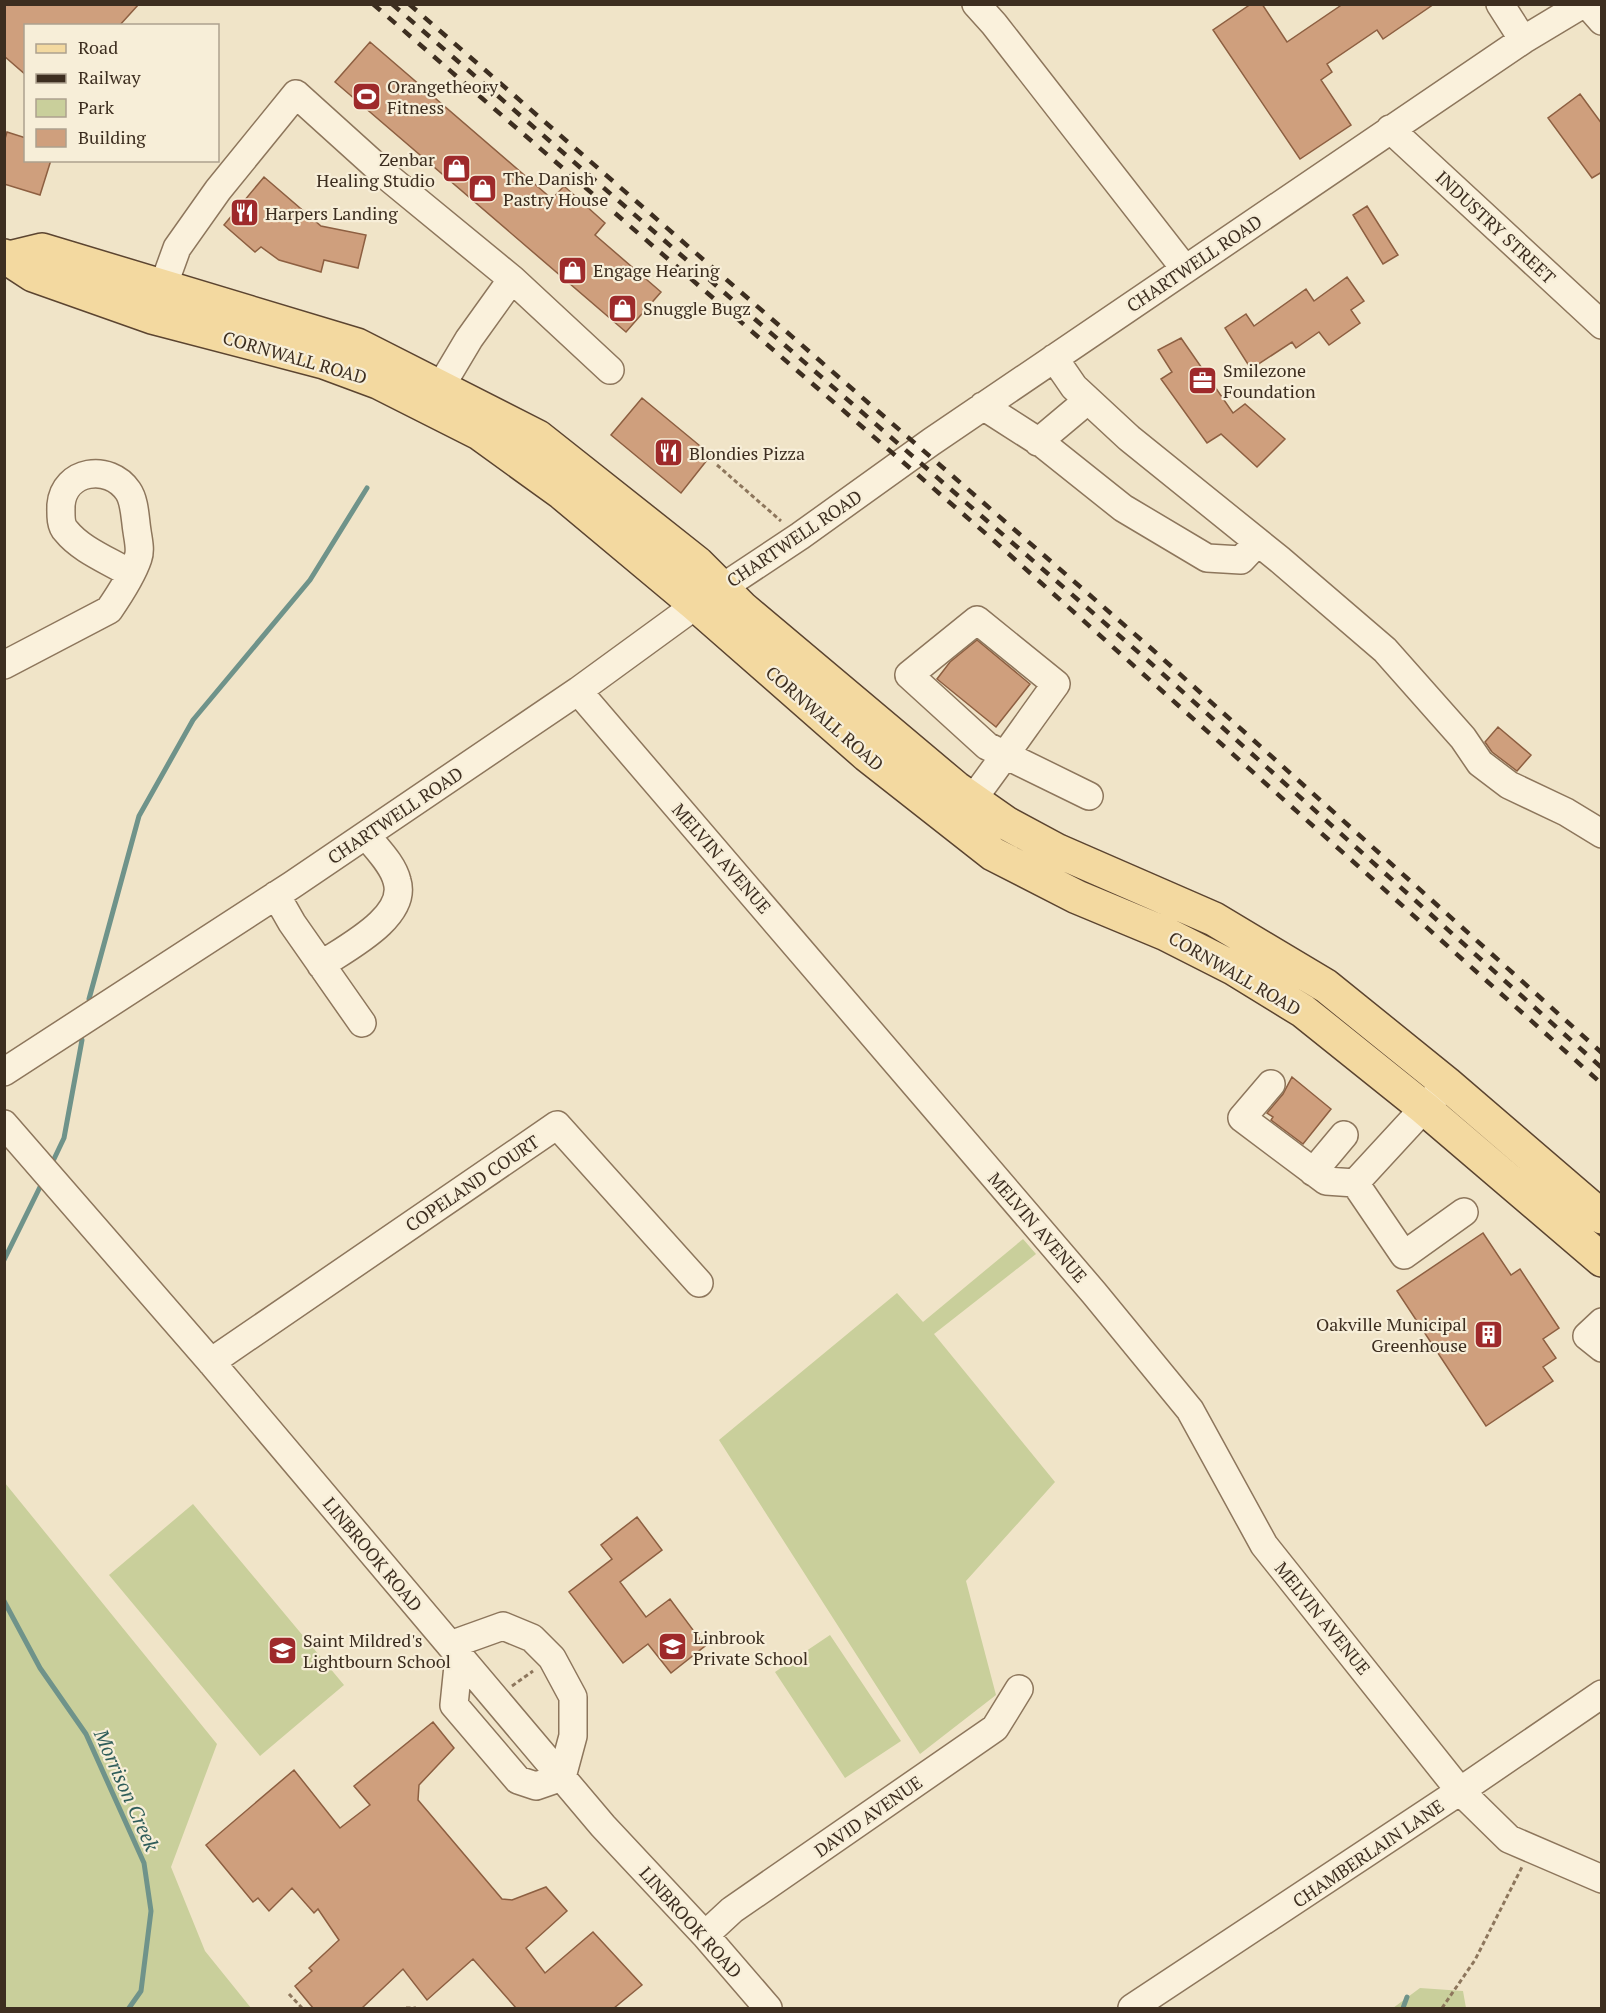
<svg xmlns="http://www.w3.org/2000/svg" width="1606" height="2013" viewBox="0 0 1606 2013" font-family="'PT Serif',serif">
<rect width="100%" height="100%" fill="#f0e4c8"/>
<path fill="#c9cf9b" d="M1023 1239 1036 1254 934 1334 1055 1482 966 1581 996 1695 920 1754 719 1440 897 1293 923 1322Z
M5 1483 217 1744 171 1867 205 1951 251 2008H5Z
M193 1504 344 1685 260 1756 109 1575Z
M830 1635 901 1741 845 1778 775 1672Z
M1420 1988 1463 1991 1466 2008H1393Z"/>
<g fill="none" stroke-linecap="round" stroke-linejoin="round">
<path stroke="#6f938a" stroke-width="5" d="M89 999 139 816 193 720 310 580 367 488
M54 1159 64 1138 82 1040
M4 1260 40 1187
M4 1601 40 1668 86 1734 144 1863 151 1911 141 1991 129 2008
M1403 2008 1407 1997"/>
</g>
<path fill="#cf9f7d" stroke="#8d5f41" stroke-width="1.5" d="M4 4H139L119 26H26V75L4 56Z
M1251 4H1262L1287 42 1343 4H1434L1383 39 1377 30 1327 64 1332 72 1321 80 1351 125 1300 159 1213 30Z
M370 42 552 199 564 186 605 223 595 235 661 292 626 332 335 82Z
M1580 94 1602 124V172L1592 178 1548 118Z
M7 132 26 138V160H51L40 195 4 184V142Z
M264 177 321 226 366 235 358 268 324 260 321 272 279 260 261 247 255 252 224 225Z
M1367 206 1398 255 1383 264 1353 215Z
M1347 277 1364 301 1351 310 1360 323 1329 345 1319 332 1296 348 1292 342 1251 369 1225 328 1246 314 1254 326 1306 289 1314 301Z
M1181 338 1233 413 1245 404 1285 439 1257 467 1221 434 1207 443 1161 379 1172 372 1158 350Z
M642 398 711 455 681 493 611 435Z
M977 640 1030 684 996 727 937 679 950 662Z
M1498 727 1531 755 1517 771 1492 752 1485 742Z
M1292 1077 1331 1109 1303 1144 1271 1120 1273 1117 1267 1113 1283 1094Z
M1483 1233 1511 1275 1520 1269 1559 1328 1543 1339 1556 1358 1543 1367 1553 1381 1486 1426 1397 1291Z
M637 1517 662 1550 620 1582 646 1617 670 1599 705 1646 671 1673 648 1644 623 1663 569 1592 612 1559 601 1545Z
M433 1722 454 1748 419 1785 418 1800 502 1899 512 1900 546 1887 567 1911 526 1948 545 1973 593 1932 642 1985 614 2008H516L473 1959 427 2000 403 1969 362 2008H313L295 1986 312 1971 309 1968 339 1940 318 1909 314 1913 292 1888 269 1911 258 1898 253 1902 206 1845 294 1770 340 1828 370 1805 354 1786Z"/>
<g fill="none" stroke-linecap="round" stroke-linejoin="round">
<defs>
<path id="minor" d="M976 4 994 24 1185 269
M1500 4 1523 40
M1587 4 1602 21
M1390 129 1602 325
M156 306 177 248 218 190 296 94 389 178 512 279 610 370
M1054 358 1074 387 1129 438 1279 559 1385 650 1463 738 1480 763 1509 785 1566 812 1602 834
M441 386 469 339 512 279
M983 406 1044 445 1123 508 1207 558 1241 560 1258 542
M1038 442 1088 400
M4 665 109 610C120 594 132 576 138 558 141 550 138 539 137 531 135 519 135 501 128 491 109 463 64 470 61 505 61 513 60 525 66 531 81 550 110 561 131 574
M578 691 1094 1293 1190 1410 1264 1545 1460 1791 1509 1839 1602 1879
M960 816C993 773 1024 728 1056 684L977 620 909 675 987 746 1089 796
M276 895 292 923 362 1023
M321 965C346 948 408 917 397 881 393 864 376 848 366 835
M4 1072 292 885 578 691 696 605 800 536 931 442 1523 40 1583 4
M1271 1084 1242 1118 1326 1181 1355 1183 1438 1093
M4 1124 211 1362 603 1826 705 1935 768 2008
M1313 1172 1344 1135
M1355 1183 1404 1255 1464 1212
M1602 1322 1587 1336 1602 1348
M211 1362 557 1125 699 1283
M450 1645 503 1626 532 1638 552 1658 573 1697V1736L562 1777 536 1786 518 1780 454 1705 459 1656
M705 1935 732 1910 995 1728 1019 1689
M1132 2008 1460 1791 1602 1694"/>
<path id="major" d="M4 256 33 275 152 317 324 362 378 382 479 433 562 493 696 605 867 755 993 854 1077 897 1166 934 1233 968 1303 1011 1424 1108 1602 1260
M9 258 42 250 357 345 538 437 697 563 742 608 956 788 1006 823 1058 851 1214 919 1326 986 1446 1083 1602 1217"/>
</defs>
<use href="#minor" stroke="#8d765c" stroke-width="30"/>
<use href="#major" stroke="#5b4430" stroke-width="36"/>
<path stroke="#8d765c" stroke-width="3" stroke-dasharray="4.5 3" stroke-linecap="butt" d="M717 465 781 521
M512 1686 533 1671
M289 1994 302 2008
M406 2008H416
M1442 2008 1475 1960 1522 1867"/>
<use href="#minor" stroke="#faf1dc" stroke-width="27"/>
<use href="#major" stroke="#f3d9a0" stroke-width="33"/>
<path stroke="#3d2e20" stroke-width="4.5" stroke-dasharray="10 10" stroke-linecap="butt" d="M373 4 992 539 1602 1084
M392 4 1145 658 1602 1068
M409 4 1153 650 1602 1053"/>
</g>
<defs>
<symbol id="stadium-square" viewBox="-11 -11 22 22"><rect x="-9" y="-9" width="18" height="18" rx="4" fill="#9e2a2b" stroke="#f7eed8"/><path d="M0-5a6.5 5 0 1 0 0 10a6.5 5 0 1 0 0-10ZM-3.5-1.8h7v3.6h-7Z" fill="#fff"/></symbol>
<symbol id="shop-square" viewBox="-11 -11 22 22"><rect x="-9" y="-9" width="18" height="18" rx="4" fill="#9e2a2b" stroke="#f7eed8"/><path d="M-5-2.5h2.3a2.7 3.5 0 0 1 5.4 0H5L5.5 6h-11ZM-1.5-2.5h3a1.5 2.3 0 0 0-3 0Z" fill="#fff"/></symbol>
<symbol id="restaurant-square" viewBox="-11 -11 22 22"><rect x="-9" y="-9" width="18" height="18" rx="4" fill="#9e2a2b" stroke="#f7eed8"/><path d="M-5-6h1v4h1v-4h1v4h1v-4h1v5L-1.5 .5V6h-2V.5L-5-1ZM5-6V6H3V1.5H1.5Q1.5-4 5-6Z" fill="#fff"/></symbol>
<symbol id="office-square" viewBox="-11 -11 22 22"><rect x="-9" y="-9" width="18" height="18" rx="4" fill="#9e2a2b" stroke="#f7eed8"/><path d="M-6-3h4V-5.5h4V-3h4V5H-6ZM-1-4.5V-3h2v-1.5ZM-6 0V1H6V0Z" fill="#fff"/></symbol>
<symbol id="building-square" viewBox="-11 -11 22 22"><rect x="-9" y="-9" width="18" height="18" rx="4" fill="#9e2a2b" stroke="#f7eed8"/><path d="M-4-6H4V6H1V3H-1V6H-4ZM-2.5-4.3h1.7v1.8h-1.7ZM.8-4.3h1.7v1.8H.8ZM-2.5-1h1.7V.8h-1.7ZM.8-1h1.7V.8H.8Z" fill="#fff"/></symbol>
<symbol id="school-square" viewBox="-11 -11 22 22"><rect x="-9" y="-9" width="18" height="18" rx="4" fill="#9e2a2b" stroke="#f7eed8"/><path d="M0-5L7-2L0 1L-7-2ZM-4 1L0 2.5L4 1V4Q0 6-4 4Z" fill="#fff"/></symbol>
</defs>
<g fill-rule="evenodd">
<use href="#stadium-square" x="350" y="80" width="33" height="33"/>
<use href="#shop-square" x="440" y="152" width="33" height="33"/>
<use href="#shop-square" x="466" y="172" width="33" height="33"/>
<use href="#restaurant-square" x="228" y="196" width="33" height="33"/>
<use href="#shop-square" x="556" y="254" width="33" height="33"/>
<use href="#shop-square" x="606" y="292" width="33" height="33"/>
<use href="#office-square" x="1186" y="364" width="33" height="33"/>
<use href="#restaurant-square" x="652" y="436" width="33" height="33"/>
<use href="#building-square" x="1472" y="1318" width="33" height="33"/>
<use href="#school-square" x="656" y="1630" width="33" height="33"/>
<use href="#school-square" x="266" y="1634" width="33" height="33"/>
</g>
<g text-anchor="middle" dominant-baseline="central" stroke-width="4.5" stroke-linejoin="round" paint-order="stroke">
<g font-size="18" fill="#3d2e20" stroke="#f7eed8" text-anchor="start">
<text x="387" y="86">Orangetheory<tspan x="387" dy="21">Fitness</tspan></text>
<text x="435" y="159" text-anchor="end">Zenbar<tspan x="435" dy="21">Healing Studio</tspan></text>
<text x="503" y="178">The Danish<tspan x="503" dy="21">Pastry House</tspan></text>
<text x="265" y="213">Harpers Landing</text>
<text x="593" y="270">Engage Hearing</text>
<text x="643" y="308">Snuggle Bugz</text>
<text x="1223" y="370">Smilezone<tspan x="1223" dy="21">Foundation</tspan></text>
<text x="689" y="453">Blondies Pizza</text>
<text x="1467" y="1324" text-anchor="end">Oakville Municipal<tspan x="1467" dy="21">Greenhouse</tspan></text>
<text x="693" y="1637">Linbrook<tspan x="693" dy="21">Private School</tspan></text>
<text x="303" y="1640">Saint Mildred's<tspan x="303" dy="21">Lightbourn School</tspan></text>
</g>
<g font-size="18" fill="#3d2e20" stroke="#f7eed8">
<text transform="translate(1496 227) rotate(43)">INDUSTRY STREET</text>
<text transform="translate(1194 263) rotate(-34)">CHARTWELL ROAD</text>
<text transform="translate(295 357) rotate(16)">CORNWALL ROAD</text>
<text transform="translate(794 538) rotate(-34)">CHARTWELL ROAD</text>
<text transform="translate(825 718) rotate(41)">CORNWALL ROAD</text>
<text transform="translate(395 815) rotate(-34)">CHARTWELL ROAD</text>
<text transform="translate(722 858) rotate(49)">MELVIN AVENUE</text>
<text transform="translate(1235 973) rotate(30)">CORNWALL ROAD</text>
<text transform="translate(472 1183) rotate(-34)">COPELAND COURT</text>
<text transform="translate(1038 1227) rotate(49)">MELVIN AVENUE</text>
<text transform="translate(373 1554) rotate(50)">LINBROOK ROAD</text>
<text transform="translate(1323 1618) rotate(51)">MELVIN AVENUE</text>
<text transform="translate(868 1816) rotate(-35)">DAVID AVENUE</text>
<text transform="translate(1368 1853) rotate(-34)">CHAMBERLAIN LANE</text>
<text transform="translate(691 1922) rotate(48)">LINBROOK ROAD</text>
</g>
<g font-size="20" font-style="italic" fill="#2f5d5a" stroke="#f7eed8">
<text transform="translate(127 1790) rotate(66)">Morrison Creek</text>
</g>
</g>
<rect width="1606" height="2013" fill="none" stroke="#3d2e20" stroke-width="12"/>
<rect x="24" y="24" width="195" height="138" fill="#f7eed8" stroke="#ada18e" stroke-width="1.5"/>
<rect x="36" y="44" width="30" height="9" fill="#f3d9a0" stroke="#ada18e" stroke-width="1.5"/>
<text x="78" y="54" font-size="18" fill="#3d2e20">Road</text>
<rect x="36" y="74" width="30" height="9" fill="#3d2e20" stroke="#ada18e" stroke-width="1.5"/>
<text x="78" y="84" font-size="18" fill="#3d2e20">Railway</text>
<rect x="36" y="99" width="30" height="18" fill="#c9cf9b" stroke="#ada18e" stroke-width="1.5"/>
<text x="78" y="114" font-size="18" fill="#3d2e20">Park</text>
<rect x="36" y="129" width="30" height="18" fill="#cf9f7d" stroke="#ada18e" stroke-width="1.5"/>
<text x="78" y="144" font-size="18" fill="#3d2e20">Building</text>
</svg>
